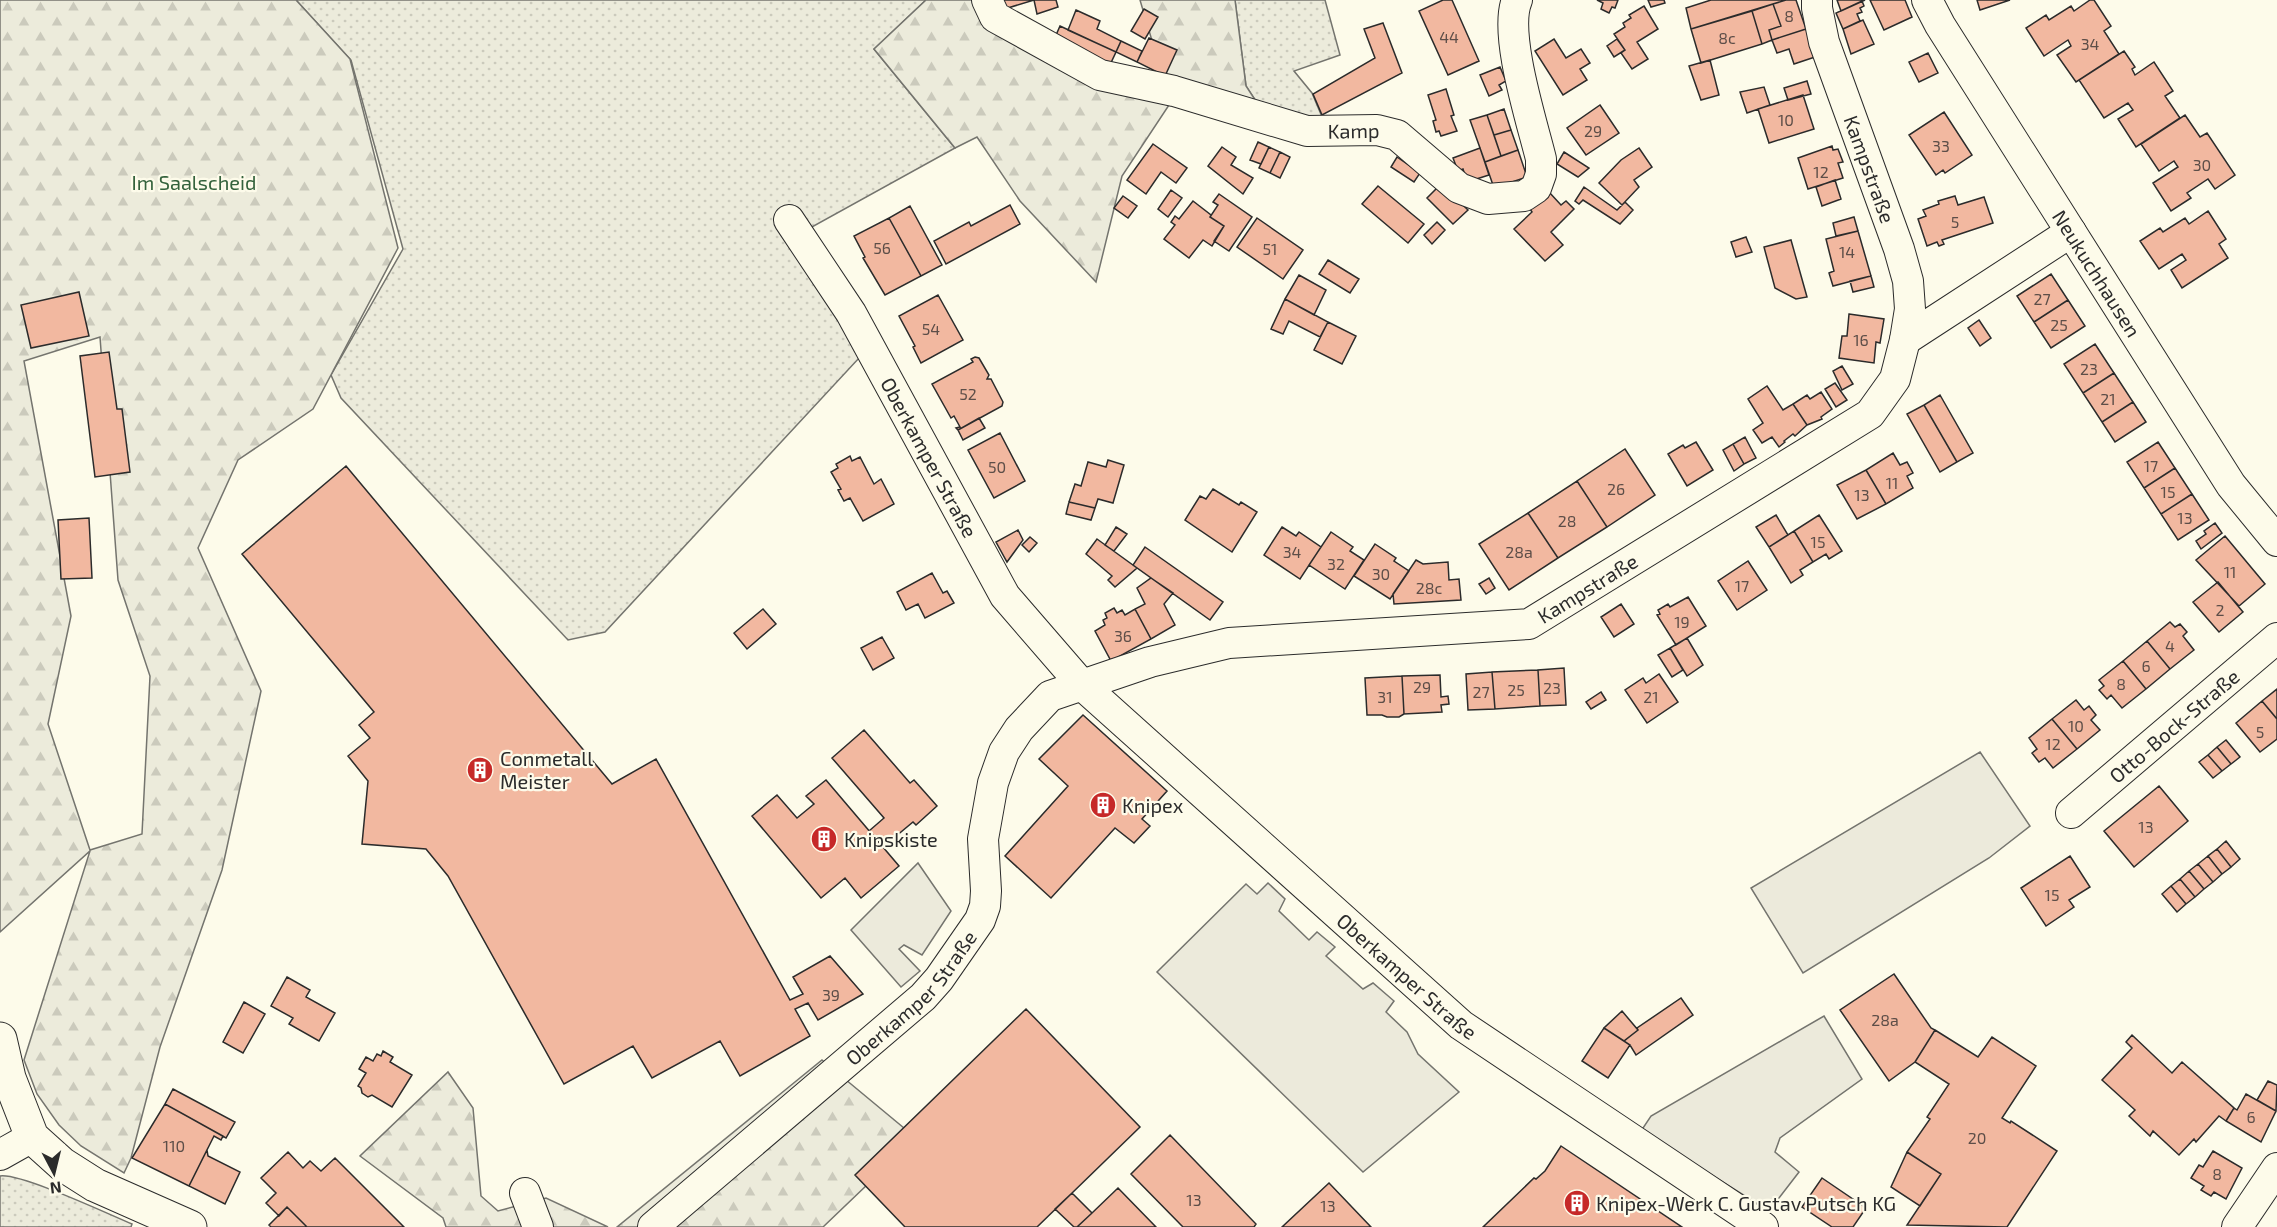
<svg xmlns="http://www.w3.org/2000/svg" width="2277" height="1227" viewBox="0 0 2277 1227" font-family="'Exo 2',sans-serif">
<defs>
<pattern id="grass-dots" width="8" height="8" patternUnits="userSpaceOnUse" patternTransform="scale(1.5)"><rect width="8" height="8" fill="#ecebdb"/><path d="M2 2h.1M6 6h.1" fill="none" stroke="#cbcabc" stroke-width="1.8" stroke-linecap="round"/></pattern>
<pattern id="forest-firs" width="22" height="20" patternUnits="userSpaceOnUse" patternTransform="scale(1.5)"><rect width="22" height="20" fill="#ecebdb"/><path d="M5 1l3.5 6h-7zM16 11l3.5 6h-7z" fill="#cbcabc"/></pattern>
</defs>
<rect width="100%" height="100%" fill="#fdfbea"/>
<path fill="url(#grass-dots)" stroke="#74746e" stroke-width="1.5" d="M296 0H926L874 49 955 148 790 239 860 357 605 632 568 640 341 398 331 375 403 249 351 60Z
M1235 0H1325L1340 55 1294 71 1312 93 1325 124 1263 112 1246 86Z
M0 1176C21 1173 108 1214 132 1224L131 1227H0Z"/>
<path fill="url(#forest-firs)" stroke="#74746e" stroke-width="1.5" fill-rule="evenodd" d="M0 0H296L350 59 398 248 313 409 238 460 198 548 261 691 222 870 160 1047 131 1158 124 1173 81 1146 59 1125 37 1094 24 1060 90 851 0 932ZM100 337 118 580 150 676 142 834 90 850 48 724 71 616 24 361Z
M926 0H980L1173 99 1122 176 1096 282 1020 201 977 137 955 148 874 49Z
M1140 0H1235L1246 86 1263 112 1163 78Z
M822 1060 916 1138 823 1227H617Z
M448 1072 473 1108 481 1196 498 1211 546 1198 608 1227H446L443 1218 360 1156Z"/>
<path fill="#eceadb" stroke="#74746e" stroke-width="1.5" d="M1980 752 2030 826 1989 858 1803 973 1751 888Z
M918 863 951 911 922 955 904 945 899 949 920 971 901 987 851 930Z
M1268 883 1285 899 1279 911 1309 940 1317 932 1335 947 1326 956 1363 989 1373 983 1394 1001 1386 1012 1407 1032 1418 1054 1459 1092 1363 1172 1157 972 1246 884 1257 894Z
M1824 1016 1862 1079 1780 1138 1775 1152 1799 1172 1769 1211 1641 1131 1651 1116Z"/>
<path fill="#f2b8a0" stroke="#2b2b2b" stroke-width="1.5" d="M995 0H1056L1058 7 1037 14 1034 0 998 11Z
M1443 0H1452L1479 61 1448 75 1419 11Z
M1597 0H1618L1615 8 1612 7 1609 13 1601 9 1603 3Z
M1648 0H1664L1665 3 1651 7Z
M1711 0H1786L1691 29 1686 8Z
M1786 0H1796L1806 29 1772 40 1769 30 1781 26 1773 4Z
M1837 0H1865L1841 11Z
M1870 0H1905L1912 17 1884 30Z
M1977 0H2010L1980 10Z
M2090 0H2094L2111 26 2104 31 2119 54 2076 82 2057 55 2071 46 2068 40 2044 56 2026 28 2046 15 2049 20 2071 6 2074 11Z
M1862 1 1864 6 1860 8 1862 12 1857 14 1860 21 1843 29 1836 13Z
M1773 4 1781 26 1769 30 1772 40 1762 44 1752 11Z
M1644 6 1658 29 1637 42 1648 59 1632 69 1621 53 1625 50 1614 34 1625 27 1623 23 1631 18 1629 15Z
M1144 9 1158 17 1145 39 1131 31Z
M1076 10 1100 21 1097 29 1121 41 1116 52 1068 30Z
M1752 11 1762 44 1701 63 1691 29Z
M1863 20 1874 44 1851 54 1843 29Z
M1383 23 1402 73 1322 115 1313 94 1375 58 1364 29Z
M1060 26 1116 52 1108 69 1053 42Z
M1806 29 1815 57 1794 64 1789 49 1777 53 1772 40Z
M1149 38 1177 50 1165 76 1137 62Z
M1554 39 1566 58 1581 49 1590 63 1580 69 1587 80 1563 95 1535 51Z
M1617 39 1625 50 1614 57 1607 46Z
M1121 41 1142 51 1137 62 1116 52Z
M2124 51 2135 67 2132 69 2135 75 2154 62 2173 91 2165 96 2180 118 2136 147 2118 119 2133 110 2128 103 2104 118 2079 80Z
M1928 53 1938 73 1919 82 1909 62Z
M1710 60 1719 95 1701 100 1689 66Z
M1500 67 1506 81 1499 85 1502 90 1489 96 1480 75Z
M1807 81 1811 94 1788 100 1784 88Z
M1764 87 1770 105 1747 113 1740 92Z
M1446 89 1454 115 1451 116 1457 131 1441 136 1439 131 1436 132 1433 121 1436 120 1428 95Z
M1803 95 1814 129 1769 143 1758 109Z
M1600 105 1619 133 1586 155 1567 128Z
M1504 109 1511 130 1494 135 1487 115Z
M1944 112 1972 155 1945 173 1943 170 1936 175 1909 135Z
M1487 115 1501 156 1485 162 1470 120Z
M2185 115 2200 137 2207 133 2235 175 2215 189 2208 179 2187 193 2191 198 2171 211 2153 183 2178 167 2174 161 2159 171 2141 144Z
M1511 130 1518 150 1501 156 1494 135Z
M1258 142 1269 147 1261 164 1250 160Z
M1153 144 1187 168 1176 183 1161 172 1146 194 1127 180Z
M1832 146 1833 150 1838 149 1843 162 1838 163 1843 178 1808 189 1798 158Z
M1222 147 1236 157 1231 165 1253 178 1243 194 1208 166Z
M1269 147 1280 152 1270 173 1259 168Z
M1480 148 1489 175 1467 182 1463 169 1458 171 1453 158Z
M1639 148 1652 167 1634 180 1639 187 1622 205 1599 183 1621 160Z
M1518 150 1527 177 1494 188 1485 162Z
M1280 152 1290 157 1280 178 1270 173Z
M1564 152 1589 168 1578 177 1557 164Z
M1397 157 1420 173 1414 182 1391 167Z
M1835 180 1841 199 1822 206 1816 187Z
M1441 184 1468 210 1453 224 1427 198Z
M1378 186 1424 224 1408 243 1362 204Z
M1584 187 1617 210 1625 202 1633 210 1620 224 1583 200 1579 204 1575 201Z
M1171 190 1182 198 1168 217 1158 209Z
M1549 192 1561 205 1566 201 1574 209 1551 232 1563 245 1545 261 1514 229 1532 212 1530 209Z
M1219 194 1252 217 1229 251 1214 241 1224 226 1210 217 1218 205 1213 202Z
M1123 196 1137 206 1128 218 1114 208Z
M1955 196 1958 205 1984 197 1993 223 1942 240 1944 244 1939 246 1937 242 1927 246 1918 219 1926 216 1923 210 1939 204 1938 201Z
M1193 201 1211 215 1210 217 1224 226 1212 246 1203 240 1189 258 1164 239 1175 225 1171 222 1175 216 1179 219Z
M1010 205 1020 224 946 264 934 241 969 222 971 226Z
M910 206 942 265 921 276 889 218Z
M2208 211 2226 239 2219 244 2228 258 2182 288 2171 270 2186 260 2182 254 2159 269 2140 241 2160 228 2163 232 2185 218 2189 224Z
M1854 217 1858 231 1836 236 1833 223Z
M889 218 921 276 885 295 863 258 865 257 854 236Z
M1257 218 1303 250 1283 279 1237 247Z
M1437 222 1445 230 1432 244 1424 235Z
M1858 231 1871 276 1833 286 1829 273 1834 271 1826 239Z
M1746 237 1752 252 1736 257 1731 242Z
M1791 240 1807 297 1796 299 1775 288 1764 247Z
M1328 260 1359 279 1350 293 1319 274Z
M2051 274 2068 300 2034 322 2017 296Z
M1299 275 1326 290 1314 315 1285 299Z
M1871 276 1874 287 1853 292 1850 281Z
M79 292 89 336 31 348 21 305Z
M938 295 963 340 921 363 913 347 915 346 899 316Z
M1285 299 1328 322 1320 337 1289 321 1283 334 1271 329Z
M2068 300 2085 326 2051 348 2034 322Z
M1849 314 1884 319 1880 343 1876 342 1874 363 1839 358 1842 336H1847Z
M1979 320 1991 338 1980 346 1968 328Z
M1328 322 1356 336 1342 364 1314 350Z
M2095 344 2114 373 2083 393 2064 364Z
M109 352 117 409H122L130 472 95 477 80 356Z
M975 357 979 358 989 375 987 379H991L1003 402 1002 406 958 430 956 428 960 427 954 416 951 418 932 384 973 362 971 359Z
M1842 366 1853 384 1842 390 1833 371Z
M2114 373 2133 402 2102 422 2083 393Z
M1835 383 1847 400 1836 407 1825 389Z
M1767 386 1783 410 1793 404 1807 425 1795 436 1793 434 1784 441 1785 442 1779 447 1772 437 1762 443 1753 430 1763 423 1748 399Z
M1821 392 1832 409 1821 417 1822 419 1807 425 1793 404 1807 395 1810 399Z
M1940 395 1973 453 1957 462 1924 405Z
M2133 402 2146 422 2115 442 2102 422Z
M1924 405 1957 462 1940 472 1907 414Z
M979 418 985 428 963 440 958 430Z
M1000 433 1025 481 994 498 968 450Z
M1745 437 1756 458 1744 464 1733 444Z
M1696 442 1713 470 1687 486 1668 454 1683 445 1685 448Z
M2158 442 2175 468 2144 488 2127 462Z
M1733 444 1744 464 1734 471 1723 450Z
M1625 449 1655 495 1607 527 1577 481Z
M1893 453 1900 465 1907 462 1913 473 1907 476 1913 488 1886 504 1866 470Z
M850 456 852 461 860 457 874 484 881 479 894 504 863 521 850 498 844 501 838 490 841 489 831 472 838 468 836 464Z
M1108 460 1124 465 1113 503 1098 499 1095 508 1069 502 1075 484 1081 486 1088 462 1106 467Z
M346 466 612 784 656 759 790 1000 803 994 793 977 830 956 863 994 818 1020 808 1003 795 1009 810 1036 740 1076 720 1041 652 1078 633 1046 564 1084 448 876 426 849 362 844 368 781 348 756 370 738 359 725 374 712 242 554Z
M2175 468 2192 494 2161 514 2144 488Z
M1866 470 1886 504 1857 519 1837 485Z
M1577 481 1607 527 1558 558 1528 513Z
M1213 489 1239 505 1241 502 1257 512 1232 552 1185 520 1200 496 1206 499Z
M2192 494 2209 520 2178 540 2161 514Z
M1069 502 1095 508 1091 520 1066 514Z
M1528 513 1558 558 1509 590 1479 544Z
M1776 515 1788 535 1769 547 1756 527Z
M1819 515 1842 551 1829 559 1826 554 1813 562 1794 531Z
M89 518 92 578 61 579 58 520Z
M2215 523 2222 533 2201 549 2196 541 2206 534 2204 531Z
M1116 527 1127 534 1114 551 1105 545Z
M1282 527 1296 536 1299 532 1321 547 1300 579 1264 555Z
M1018 530 1023 540 1007 562 996 542Z
M1794 531 1813 562 1800 570 1803 575 1791 583 1769 547Z
M1331 532 1353 547 1350 551 1364 560 1345 589 1309 565Z
M2225 536 2265 584 2239 606 2196 560Z
M1030 537 1037 543 1029 552 1022 545Z
M1097 539 1137 568 1115 587 1108 580 1112 576 1086 554Z
M1375 544 1396 558 1394 561 1409 571 1390 599 1354 576Z
M1145 547 1223 602 1210 620 1133 565Z
M1416 560 1423 564 1448 562 1449 580 1459 579 1461 600 1394 604 1393 594Z
M1748 561 1767 590 1737 610 1718 581Z
M932 573 943 593 947 591 954 603 925 618 918 604 906 610 897 592Z
M1151 578 1173 593 1164 604 1175 625 1151 639 1135 609 1145 604 1137 588Z
M1489 578 1495 588 1486 594 1479 584Z
M2218 582 2243 612 2219 632 2193 602Z
M1688 597 1706 626 1676 645 1657 615 1660 614 1658 610 1668 604 1670 607Z
M1621 604 1634 624 1614 637 1601 617Z
M1114 608 1117 613 1122 610 1125 615 1135 609 1151 639 1111 661 1095 631 1105 625 1103 620 1107 618 1105 613Z
M763 609 776 624 747 649 734 633Z
M2170 622 2175 627 2180 624 2187 632 2183 636 2194 650 2170 669 2147 641Z
M882 637 894 658 873 670 861 648Z
M1687 638 1703 665 1687 676 1670 648Z
M2147 641 2170 669 2146 689 2123 661Z
M1670 648 1683 670 1672 677 1658 655Z
M2123 661 2146 689 2122 708 2111 695 2107 699 2099 690 2104 686 2099 680Z
M1564 668 1566 705 1540 706 1538 670Z
M1538 670 1540 706 1495 709 1492 672Z
M1492 672 1495 709 1468 710 1466 674Z
M1659 674 1678 702 1647 723 1625 690 1643 678 1646 683Z
M1440 675 1441 697 1448 696 1449 704 1441 705 1442 712 1404 714 1402 676Z
M1402 676 1404 714 1399 717H1387L1382 715H1367L1365 678Z
M2277 689V719L2262 701Z
M1601 692 1606 700 1591 709 1586 702Z
M2076 700 2084 710 2089 706 2096 715 2091 720 2100 730 2077 749 2052 719Z
M2262 701 2277 719V739L2260 752 2236 723Z
M1083 715 1167 791 1142 819 1150 826 1134 843 1115 828 1051 898 1005 856 1068 786 1039 759Z
M2052 719 2077 749 2053 768 2045 758 2039 762 2032 753 2037 749 2029 738Z
M864 730 910 783 914 780 937 806 916 825 913 822 883 847 869 831 884 818 832 758Z
M2226 740 2240 757 2231 764 2217 747Z
M2217 747 2231 764 2222 771 2208 755Z
M2208 755 2222 771 2213 778 2199 762Z
M826 780 899 866 861 898 845 878 821 898 752 816 777 795 797 818 814 804 806 796Z
M2159 786 2188 821 2134 867 2104 831Z
M2226 841 2240 859 2231 867 2217 849Z
M2217 849 2231 867 2222 874 2208 856Z
M2070 856 2090 887 2069 900 2074 907 2046 926 2021 888Z
M2208 856 2222 874 2213 882 2198 864Z
M2198 864 2213 882 2204 889 2189 871Z
M2189 871 2204 889 2195 897 2180 879Z
M2180 879 2195 897 2186 904 2171 886Z
M2171 886 2186 904 2177 912 2162 894Z
M1894 974 1931 1028 1935 1030 1915 1062 1889 1081 1840 1010Z
M287 977 310 990 306 997 335 1013 319 1041 289 1024 293 1018 271 1006Z
M1681 998 1693 1015 1636 1055 1630 1045 1624 1041 1638 1030 1637 1028Z
M244 1002 265 1014 243 1053 223 1042Z
M1026 1009 1140 1127 1037 1227H905L855 1175Z
M1622 1011 1638 1030 1624 1041 1604 1028Z
M1604 1028 1630 1045 1608 1078 1582 1061Z
M1935 1030 1978 1057 1992 1037 2036 1066 2002 1118 2010 1123 2011 1121 2057 1151 2007 1227 1907 1225 1941 1174 1907 1152 1930 1119 1927 1117 1949 1084 1915 1062Z
M2132 1035 2172 1073 2182 1062 2234 1108 2226 1121 2219 1116 2196 1142 2194 1139 2179 1155 2153 1131 2150 1136 2129 1116 2135 1110 2102 1080 2132 1048 2126 1042Z
M383 1051 393 1057 390 1062 412 1075 392 1107 372 1095 368 1097 362 1093 361 1088 358 1086 366 1073 359 1069 366 1057 373 1061 377 1054 381 1056Z
M2268 1081 2277 1085 2276 1111 2257 1100Z
M173 1089 235 1122 226 1138 165 1104Z
M2246 1094 2276 1111 2261 1142 2226 1121 2234 1108 2237 1110Z
M165 1104 223 1136 221 1140 214 1136 189 1186 132 1158Z
M1170 1135 1256 1224 1254 1227H1183L1131 1174Z
M1561 1146 1682 1227H1483L1534 1178 1536 1179 1545 1171Z
M207 1150 208 1156 240 1172 225 1204 189 1186Z
M2213 1151 2242 1168 2226 1199 2214 1192 2211 1196 2201 1190 2204 1186 2191 1178 2199 1165 2203 1167Z
M288 1152 303 1168 310 1161 321 1171 335 1158 404 1227H307L287 1207 279 1216 266 1203 276 1193 261 1178Z
M1907 1152 1941 1174 1920 1206 1891 1187Z
M1822 1178 1866 1208 1853 1227H1832L1802 1207Z
M1329 1183 1371 1227H1282Z
M1118 1188 1156 1227H1077L1092 1213Z
M1072 1193 1092 1213 1077 1227H1074L1055 1209Z
M287 1207 307 1227H271L269 1225Z"/>
<g fill="none" stroke-linecap="round" stroke-linejoin="round">
<defs>
<g id="minor">
<path id="s1" d="M987 0 995 17 1100 75 1174 91 1307 131 1377 130 1397 135 1459 188 1488 199 1524 196 1536 188 1541 174V159C1532 122 1503 33 1517 0"/>
<path id="s2" d="M1927 0 1940 25 2231 485 2277 541"/>
<path id="s3" d="M789 220 851 313 1005 596 1082 685 1461 1025 1763 1227"/>
<path d="M1905 340 2071 232"/>
<path id="s4" d="M2071 813 2277 638"/>
<path d="M0 1155 32 1137"/>
<path d="M525 1193 538 1227"/>
<path id="s5" d="M653 1227 923 997 939 979 980 920 985 906 986 891 983 839 993 783 1004 752 1019 729 1050 696 1150 662 1229 643 1529 624 1870 414 1895 379 1905 340 1910 309 1908 281 1899 249 1824 42 1817 8V0"/>
<path d="M2237 1227 2277 1168"/>
</g>
<path id="major" d="M0 1039 9 1078 32 1137 62 1164 95 1185 190 1227"/>
</defs>
<use href="#minor" stroke="#2b2b2b" stroke-width="32"/>
<use href="#major" stroke="#2b2b2b" stroke-width="35"/>
<use href="#minor" stroke="#fdfbea" stroke-width="30"/>
<use href="#major" stroke="#fdfbea" stroke-width="33"/>
</g>
<defs>
<symbol id="building-disc" viewBox="-11 -11 22 22"><circle r="9.5" fill="#c62828" stroke="#fdfbea"/><path d="M-4-6H4V6H1V3H-1V6H-4ZM-2.5-4.3h1.7v1.8h-1.7ZM.8-4.3h1.7v1.8H.8ZM-2.5-1h1.7V.8h-1.7ZM.8-1h1.7V.8H.8Z" fill="#fff"/></symbol>
</defs>
<g fill-rule="evenodd">
<use href="#building-disc" x="465" y="755" width="30" height="30"/>
<use href="#building-disc" x="1088" y="790" width="30" height="30"/>
<use href="#building-disc" x="809" y="824" width="30" height="30"/>
<use href="#building-disc" x="1562" y="1188" width="30" height="30"/>
</g>
<g text-anchor="middle" dominant-baseline="central" stroke-width="4.5" stroke-linejoin="round" paint-order="stroke">
<g font-size="16" fill="#5d4e48">
<text x="1789" y="15">8</text>
<text x="1449" y="36">44</text>
<text x="1727" y="37">8c</text>
<text x="2090" y="43">34</text>
<text x="1786" y="119">10</text>
<text x="1593" y="130">29</text>
<text x="1941" y="145">33</text>
<text x="2202" y="164">30</text>
<text x="1821" y="171">12</text>
<text x="1955" y="221">5</text>
<text x="882" y="247">56</text>
<text x="1270" y="248">51</text>
<text x="1847" y="251">14</text>
<text x="2042" y="298">27</text>
<text x="2059" y="324">25</text>
<text x="931" y="328">54</text>
<text x="1861" y="339">16</text>
<text x="2089" y="368">23</text>
<text x="968" y="393">52</text>
<text x="2108" y="398">21</text>
<text x="2151" y="465">17</text>
<text x="997" y="466">50</text>
<text x="1892" y="482">11</text>
<text x="1616" y="488">26</text>
<text x="2168" y="491">15</text>
<text x="1862" y="494">13</text>
<text x="2185" y="517">13</text>
<text x="1567" y="520">28</text>
<text x="1818" y="541">15</text>
<text x="1292" y="551">34</text>
<text x="1519" y="551">28a</text>
<text x="1336" y="563">32</text>
<text x="2230" y="571">11</text>
<text x="1381" y="573">30</text>
<text x="1742" y="585">17</text>
<text x="1429" y="587">28c</text>
<text x="2220" y="609">2</text>
<text x="1682" y="621">19</text>
<text x="1123" y="635">36</text>
<text x="2170" y="645">4</text>
<text x="2146" y="665">6</text>
<text x="2121" y="683">8</text>
<text x="1422" y="686">29</text>
<text x="1552" y="687">23</text>
<text x="1516" y="689">25</text>
<text x="1481" y="691">27</text>
<text x="1385" y="696">31</text>
<text x="1651" y="696">21</text>
<text x="2076" y="725">10</text>
<text x="2260" y="731">5</text>
<text x="2053" y="743">12</text>
<text x="2146" y="826">13</text>
<text x="2052" y="894">15</text>
<text x="831" y="994">39</text>
<text x="1885" y="1019">28a</text>
<text x="2251" y="1116">6</text>
<text x="1977" y="1137">20</text>
<text x="174" y="1145">110</text>
<text x="2217" y="1173">8</text>
<text x="1194" y="1199">13</text>
<text x="1328" y="1205">13</text>
</g>
<g font-size="20" fill="#2b2b2b" stroke="#fdfbea">
<text stroke="none"><textPath href="#s1" startOffset="400">Kamp</textPath></text>
<text transform="translate(1870 169) rotate(70)">Kampstraße</text>
<text stroke="none"><textPath href="#s2" startOffset="322">Neukuchhausen</textPath></text>
<text stroke="none"><textPath href="#s3" startOffset="276">Oberkamper Straße</textPath></text>
<text stroke="none"><textPath href="#s5" startOffset="1251">Kampstraße</textPath></text>
<text stroke="none"><textPath href="#s4" startOffset="135">Otto-Bock-Straße</textPath></text>
<text stroke="none"><textPath href="#s3" startOffset="988">Oberkamper Straße</textPath></text>
<text stroke="none"><textPath href="#s5" startOffset="346">Oberkamper Straße</textPath></text>
</g>
<g font-size="20" fill="#34623c" stroke="#fdfbea">
<text x="194" y="182">Im Saalscheid</text>
</g>
<g font-size="20" fill="#2b2b2b" stroke="#fdfbea" text-anchor="start">
<text x="500" y="758">Conmetall<tspan x="500" dy="23">Meister</tspan></text>
<text x="1122" y="805">Knipex</text>
<text x="844" y="839">Knipskiste</text>
<text x="1596" y="1203">Knipex-Werk C. Gustav Putsch KG</text>
</g>
</g>
<g transform="translate(54 1173) rotate(173)" stroke="#fdfbea" stroke-width="4.5" paint-order="stroke">
<path d="M0-4.5L10 22L0 15L-10 22Z" fill="#2b2b2b"/>
<text y="-9" font-size="16" font-weight="bold" text-anchor="middle" fill="#2b2b2b">N</text>
</g>
</svg>
